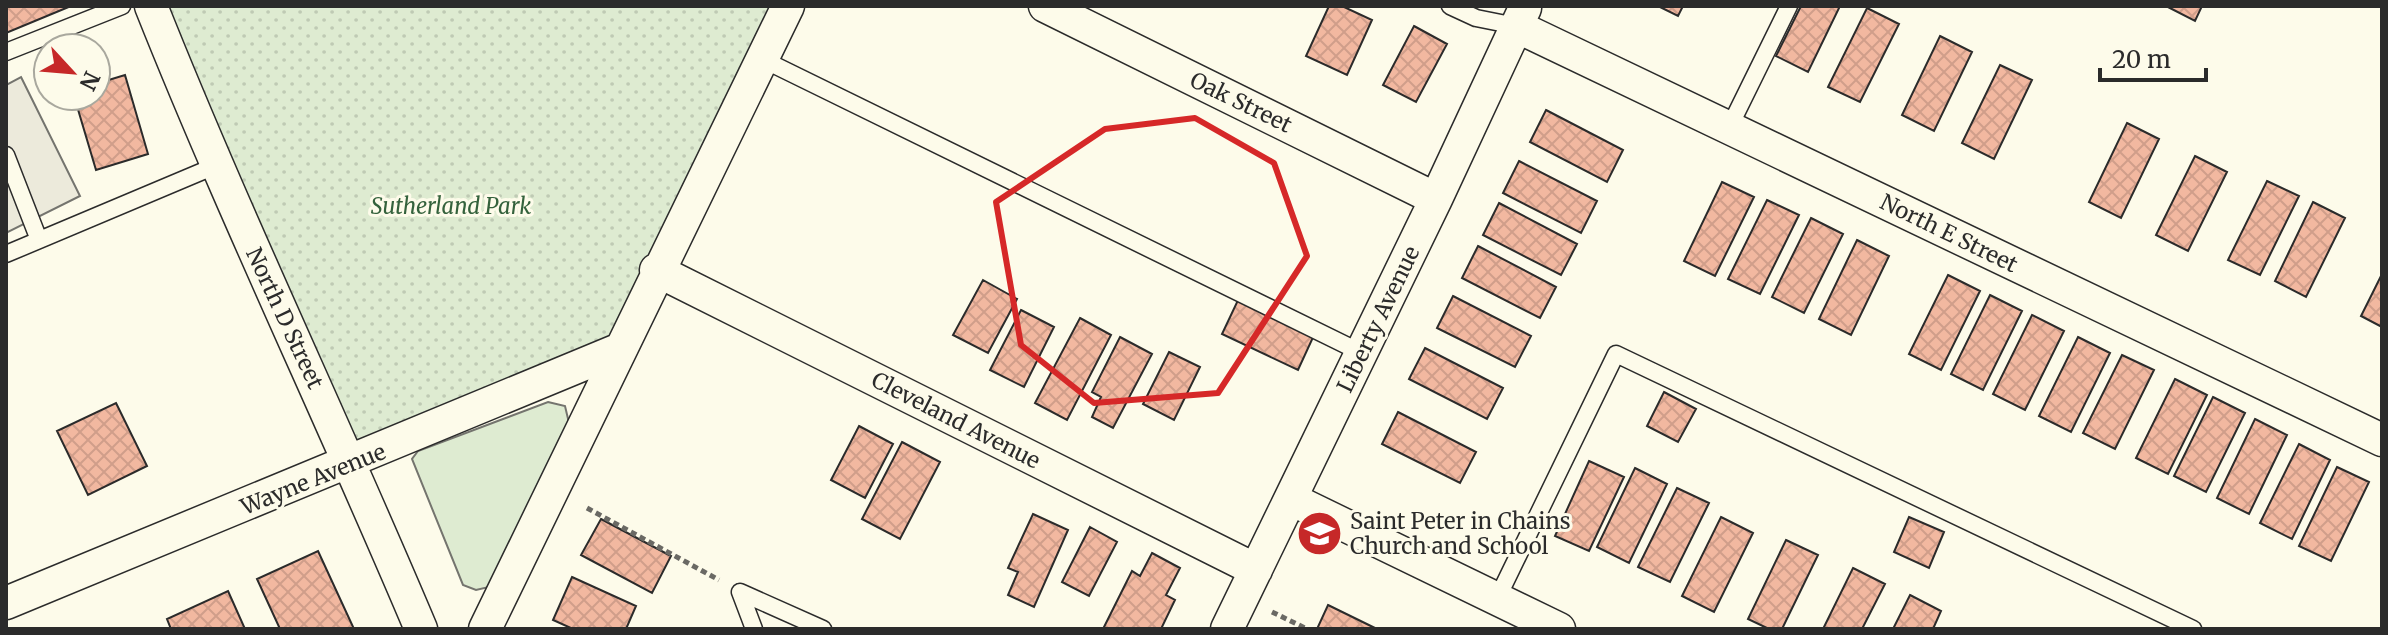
<svg xmlns="http://www.w3.org/2000/svg" width="2388" height="635" viewBox="0 0 2388 635" font-family="Merriweather,serif">
<defs>
<pattern id="park-dots" width="8" height="8" patternUnits="userSpaceOnUse" patternTransform="scale(2)"><rect width="8" height="8" fill="#deebd1"/><path d="M2 2h.1M6 6h.1" fill="none" stroke="#bfcab4" stroke-width="1.8" stroke-linecap="round"/></pattern>
<pattern id="building-cross-hatch" width="8" height="8" patternUnits="userSpaceOnUse" patternTransform="scale(2)"><rect width="8" height="8" fill="#f2b8a0"/><path d="M0 0l8 8M0 8l8-8" fill="none" stroke="#d09e8a"/></pattern>
</defs>
<rect width="100%" height="100%" fill="#fdfbea"/>
<path fill="#deebd1" stroke="#74746e" stroke-width="2" d="M548 402 565 406 569 423 489 587 476 590 463 585 412 459 418 451Z"/>
<path fill="url(#park-dots)" stroke="#74746e" stroke-width="2" d="M151 6H788L618 350 351 463Z"/>
<path fill="#eceadb" stroke="#74746e" stroke-width="2" d="M21 77 80 196 6 233V85Z"/>
<path fill="url(#building-cross-hatch)" stroke="#2b2b2b" stroke-width="2" d="M6 6H71L6 33Z
M1329 6H1342L1372 20 1347 75 1306 56Z
M1658 6H1683L1678 16Z
M1801 6H1840L1808 72 1776 56Z
M2166 6H2202L2195 21Z
M1867 8 1899 24 1860 102 1828 87Z
M1414 26 1447 44 1416 102 1383 85Z
M1940 36 1972 52 1934 131 1902 115Z
M2000 65 2032 80 1994 159 1962 143Z
M97 67 102 82 125 75 148 154 96 170 74 96H96Z
M1546 110 1623 150 1607 182 1530 142Z
M2127 123 2159 139 2121 218 2089 202Z
M2195 156 2227 172 2188 251 2156 235Z
M1519 161 1597 201 1581 233 1503 193Z
M2267 181 2299 196 2260 275 2228 260Z
M1722 182 1754 197 1715 276 1684 261Z
M1767 200 1799 215 1760 294 1728 279Z
M2313 202 2345 218 2306 297 2275 281Z
M1499 203 1577 244 1561 275 1483 235Z
M1811 218 1843 234 1804 313 1772 297Z
M1857 240 1889 256 1851 335 1819 319Z
M1478 246 1556 287 1540 318 1462 278Z
M2382 274V327L2361 316Z
M1948 275 1980 291 1941 370 1909 354Z
M983 280 1017 299 988 353 953 335Z
M1990 295 2022 311 1983 390 1951 374Z
M1453 296 1531 336 1515 367 1437 328Z
M1239 298 1315 333 1298 370 1222 334Z
M1021 310 1054 327 1024 387 990 370Z
M2032 315 2064 331 2025 410 1993 394Z
M1080 318 1111 335 1067 420 1035 403Z
M1120 337 1152 354 1113 428 1092 417 1101 397 1092 392Z
M2078 337 2110 353 2071 432 2039 416Z
M1425 348 1503 388 1487 419 1409 379Z
M1169 352 1200 367 1174 420 1143 404Z
M2122 355 2154 370 2115 449 2083 433Z
M2175 379 2207 395 2168 474 2136 458Z
M1664 392 1696 409 1678 442 1647 426Z
M2213 397 2245 413 2206 492 2174 476Z
M116 403 147 466 88 495 57 431Z
M1398 412 1476 452 1460 483 1382 444Z
M2255 419 2287 435 2249 514 2217 498Z
M859 426 893 444 865 498 831 480Z
M902 442 940 462 900 539 862 519Z
M2299 444 2330 460 2292 539 2260 523Z
M1589 461 1624 477 1589 551 1555 536Z
M2337 467 2369 482 2331 561 2299 546Z
M1635 468 1667 484 1629 563 1597 547Z
M1677 488 1709 503 1670 582 1638 567Z
M1033 514 1068 530 1034 607 1008 595 1018 572 1008 568Z
M1721 517 1753 533 1714 612 1682 596Z
M1909 517 1944 532 1929 568 1894 552Z
M601 519 671 556 652 593 581 555Z
M1090 527 1117 542 1089 596 1062 582Z
M1786 540 1818 555 1782 629H1769L1748 619Z
M318 551 354 629H280L257 579Z
M1152 553 1180 568 1166 595 1175 600 1161 629H1103L1132 571 1140 576Z
M1853 568 1885 584 1862 629H1823Z
M572 577 636 606 626 629H573L553 620Z
M228 591 245 629H171L167 619Z
M1910 595 1941 611 1933 629H1893Z
M1328 605 1377 629H1317Z"/>
<g fill="none" stroke-linecap="round" stroke-linejoin="round">
<defs>
<path id="service" d="M1450 6 1476 18 1516 26
M6 52 122 6
M762 59 1362 353
M1729 128 1789 6
M6 155 39 240
M6 254 215 166
M740 592 823 629
M740 592 754 629
M1497 599 1616 354 2193 629"/>
<path id="minor" d="M151 6C235 217 333 420 421 629
M1045 6 1436 199
M1516 26 2382 440
M656 270 1256 570
M1291 499 1559 629
M6 603 618 350
M485 629 788 6
M1227 629 1436 199 1525 8"/>
</defs>
<use href="#service" stroke="#2b2b2b" stroke-width="19"/>
<use href="#minor" stroke="#2b2b2b" stroke-width="35"/>
<path stroke="#6a6964" stroke-width="5" stroke-dasharray="6 4" stroke-linecap="butt" d="M587 508 719 580
M1272 612 1307 629"/>
<use href="#service" stroke="#fdfbea" stroke-width="16"/>
<use href="#minor" stroke="#fdfbea" stroke-width="32"/>
</g>
<path fill="none" stroke="#d62828" stroke-width="6" stroke-linejoin="round" d="M1195 118 1274 163 1307 256 1218 393 1094 403 1021 345 996 202 1105 129Z"/>
<defs>
<symbol id="school-disc" viewBox="-11 -11 22 22"><circle r="9.5" fill="#c62828" stroke="#fdfbea"/><path d="M0-5L7-2L0 1L-7-2ZM-4 1L0 2.5L4 1V4Q0 6-4 4Z" fill="#fff"/></symbol>
</defs>
<g fill-rule="evenodd">
<use href="#school-disc" x="1294" y="508" width="51" height="51"/>
</g>
<g text-anchor="middle" dominant-baseline="central" stroke-width="6" stroke-linejoin="round" paint-order="stroke">
<g font-size="22" fill="#2b2b2b" stroke="#fdfbea">
<text transform="translate(1241 102) rotate(26)">Oak Street</text>
<text transform="translate(1949 233) rotate(26)">North E Street</text>
<text transform="translate(285 318) rotate(65)">North D Street</text>
<text transform="translate(1378 319) rotate(-64)">Liberty Avenue</text>
<text transform="translate(956 420) rotate(27)">Cleveland Avenue</text>
<text transform="translate(313 479) rotate(-22)">Wayne Avenue</text>
</g>
<g font-size="22" font-style="italic" fill="#34623c" stroke="#fdfbea">
<text x="451" y="206">Sutherland Park</text>
</g>
<g font-size="22" fill="#2b2b2b" stroke="#fdfbea" text-anchor="start">
<text x="1350" y="521">Saint Peter in Chains<tspan x="1350" dy="25">Church and School</tspan></text>
</g>
</g>
<rect width="2388" height="635" fill="none" stroke="#2b2b2b" stroke-width="16"/>
<g transform="translate(72 72) rotate(116)"><circle r="38" fill="#fdfbea" stroke="#a9a89e" stroke-width="2"/>
<path d="M0-6L14 30L0 20L-14 30Z" fill="#c62828"/>
<text y="-12" font-size="22" font-weight="bold" text-anchor="middle" fill="#2b2b2b">N</text>
</g>
<path d="M2100 68v12h106v-12" fill="none" stroke="#2b2b2b" stroke-width="4"/>
<text x="2112" y="68" font-size="24" fill="#2b2b2b" stroke="#fdfbea" stroke-width="6" paint-order="stroke">20 m</text>
</svg>
